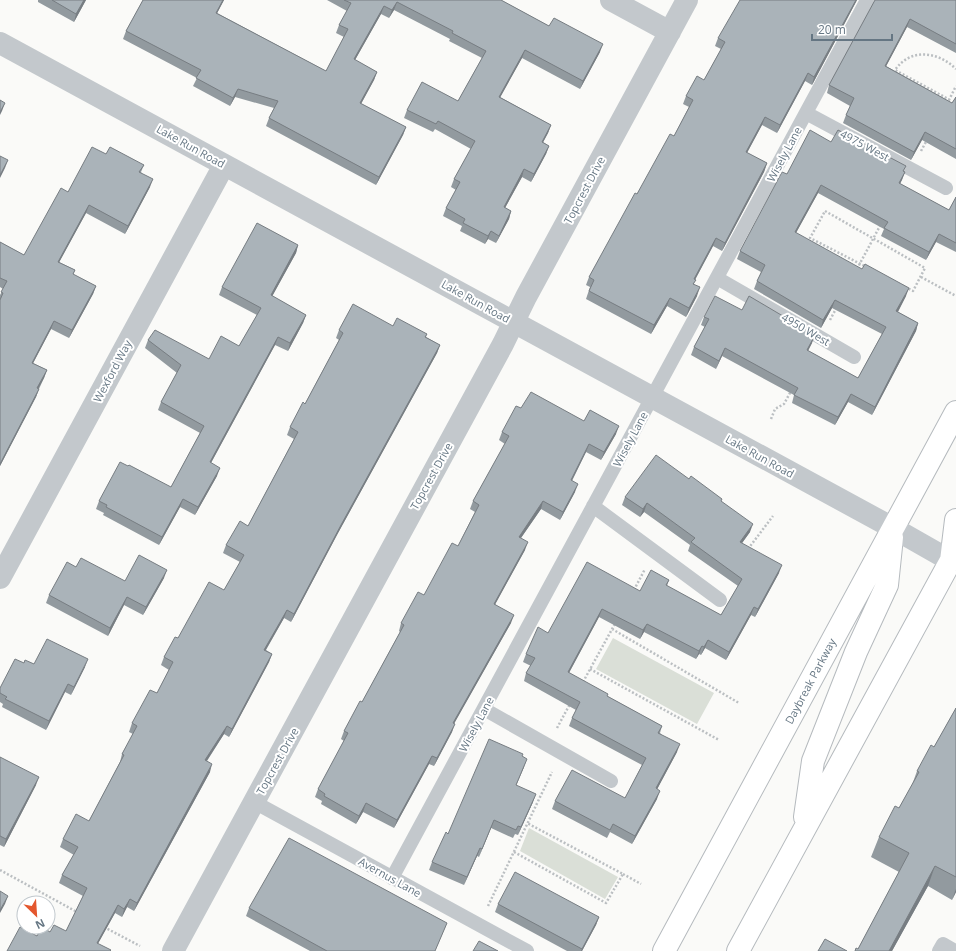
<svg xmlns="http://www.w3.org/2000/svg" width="956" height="951" viewBox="0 0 956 951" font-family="'Open Sans',sans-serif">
<rect width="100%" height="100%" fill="#fafaf8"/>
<path fill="#dadfd7" d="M613 638 714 693 697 724 596 669Z
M529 828 618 877 605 899 520 851Z"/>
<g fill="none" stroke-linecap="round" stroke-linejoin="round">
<defs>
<path id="primary" d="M951 561 956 520
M805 817 813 761 856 652 887 585 892 537
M664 951 956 412
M738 951 956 551"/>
</defs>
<use href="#primary" stroke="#b5babe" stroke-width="24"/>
<path stroke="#bbbfc2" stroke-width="2.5" stroke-dasharray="2 2" stroke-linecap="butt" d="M950 100 895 70C910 48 938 51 956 69
M947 104 956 86
M921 151 927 140
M825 211 925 268 913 291 810 238Z
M857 269 881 224
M921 277 956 296
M830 320 837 307
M771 419 775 409 784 404 791 391
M748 549 773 516
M634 590 645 569
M612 629 739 703
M590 669 719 740
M583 682 616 622
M557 728 570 704
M514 852 606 903 623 874 527 823
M0 870 77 912
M623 874 641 884
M488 906 552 772
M104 927 140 946"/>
<path stroke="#c3c8cc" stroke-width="14" d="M806 113 946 188
M717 278 854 357
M593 506 720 600
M484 709 611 781
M254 802 527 951
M392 878 867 0
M939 951 943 944 955 951"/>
<path stroke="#c3c8cc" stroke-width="22" d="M611 0 670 32
M0 43 893 528
M0 578 224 165
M173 951 503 344 526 297 687 0"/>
<path stroke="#c3c8cc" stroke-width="22" d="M893 528 951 561 956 562"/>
<use href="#primary" stroke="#fff" stroke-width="22"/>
</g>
<path fill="#929a9f" d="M38 0H86L74 22 38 2Z
M143 0H224L217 13 326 71 344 37 336 33 339 25 347 11 327 0H501L549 26 600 52 580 89 522 58 500 97 551 125 548 133 543 142 549 146 546 154 531 182 522 177 505 208 511 211 509 219 496 243 488 239 485 244 460 231 462 226 443 216 446 208 456 190 451 187 454 179 471 149 435 129 433 132 404 118 407 110 458 101 482 58 449 41 450 39 394 10 389 18 381 14 355 60 377 72 374 80 361 104 406 127 403 135 376 185 266 126 269 118 274 108 235 97 230 106 193 86 197 78 123 39 126 31Z
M857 0 812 85 805 81 777 133 762 125 747 153 767 163 764 172 722 251 713 246 695 280 694 284 697 296 686 317 667 306 651 334 586 299 590 287 586 285 589 277 637 194 674 136 689 107 683 104 686 96 704 80 721 49 715 46 718 38Z
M875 0H956V53L907 27 886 66 952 103 956 97V159L922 140 911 160 843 123 846 115 850 106 827 93 829 85Z
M831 142 905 172 900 184 949 210 956 197V252L936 242 926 260 881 236 884 229 818 193 796 233 906 296 898 312 918 323 916 331 872 415 848 402 835 425 792 403 794 395 722 356 716 369 691 355 694 347 705 327 701 325 704 317 742 310 812 343 808 351 858 378 882 334 832 308 821 328 754 289 757 281 761 272 737 259 740 251 787 174Z
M106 154 144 165 141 172 150 187 125 234 86 213 59 262 75 270 73 275 96 286 93 294 69 338 51 329 33 363 47 370 44 378 39 389 36 397 0 466V295L3 289 0 287V242L24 255 68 192Z
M298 245 296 253 272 296 306 315 303 323 288 351 275 345 211 463 217 476 195 515 180 507 159 545 103 515 104 513 96 509 99 501 171 487 200 433 158 410 161 402 177 373 145 348 148 340 209 359 239 346 257 315 219 295 222 287Z
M393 326 427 334 426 337 440 345 437 353 338 533 291 622 284 618 266 650 272 654 269 662 229 737 224 734 207 761 210 772 134 911 127 907 122 917 115 913 98 943 37 936 50 932 66 931 83 896 59 883 62 875 74 855 60 847 63 839 89 821 120 762 122 754 133 734 129 732 132 723 157 693 169 670 161 665 164 657 178 638 224 590 240 562 223 553 226 545 248 526 294 439 287 435 290 427 305 404 339 340 336 338 339 330Z
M521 408 584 421 616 434 601 460 586 452 572 481 575 492 560 520 541 509 521 538 525 550 495 604 511 623 454 723 452 732 434 766 429 764 394 828 363 812 356 824 321 804 322 801 315 797 318 789 344 741 341 739 344 731 362 702 400 632 399 631 401 623 424 595 458 546 475 512 470 509 473 501 505 444 499 440 502 432Z
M625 497 721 501 750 532 742 543 779 573 755 617 751 615 726 660 705 648 701 655 699 654 696 659 644 632 640 639 599 617 569 673 607 696 662 726 660 733 677 752 657 789V799L632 844 610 832 607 838 552 809 555 801 625 798 642 765 569 726 572 718 576 710 524 681 526 673 531 666 523 662 526 654 548 633 640 591 669 580 667 586 721 615 738 586 688 551 690 545 644 512 640 517 622 505Z
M76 567 125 581 164 578 143 615 124 605 108 636 46 603 49 595Z
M24 663 34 664 85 667 71 695 65 692 46 730 2 707 3 704 0 702V688Z
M956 708V892L952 900 928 886 892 951H855L858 949 899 872 871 857 879 837 899 808 912 785 917 771 934 747Z
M522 756 524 767 516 785 533 802 518 835 515 834 513 838 491 828 479 857 477 856 464 885 429 870 432 862 448 834Z
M0 757 36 785 4 847 0 845Z
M498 904 599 917 596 925 582 951H567L495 912Z
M249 908 447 923 435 951H310L246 916Z"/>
<path fill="#777d82" d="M84 0H86L74 22 76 14Z
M223 0H224L213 21 216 13Z
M856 0H857L812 85 814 77Z
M397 2 394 10 389 18 392 10Z
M384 6 381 14 351 67 354 59Z
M910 19 907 27 882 74 885 66Z
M603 44 600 52 580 89 583 81Z
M525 50 522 58 496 105 499 97Z
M377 72 374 80 357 111 360 103Z
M808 73 805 81 777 133 780 125Z
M238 89 235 97 230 106 233 98Z
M5 103 2 111 0 115V112Z
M765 117 762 125 743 160 746 152Z
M551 125 548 133 539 150 542 142Z
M406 127 403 135 376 185 379 177Z
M925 132 922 140 911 160 914 152Z
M549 146 546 154 531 182 534 174Z
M8 160 5 168 0 178V175Z
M767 163 764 172 722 251 725 243Z
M524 169 522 177 501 215 504 207Z
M905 172 902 180 896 191 899 183Z
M153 179 150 187 125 234 128 226Z
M821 185 818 193 792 240 795 232Z
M89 205 86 213 55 270 58 262Z
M511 211 509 219 496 243 499 236Z
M491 231 488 239 485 244 488 236Z
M939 234 936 242 926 260 929 252Z
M716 238 713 246 691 287 694 279Z
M298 245 296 253 268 304 271 295Z
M96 286 93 294 69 338 72 330Z
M700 287 697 296 686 317 689 308Z
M909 288 906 296 894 319 896 311Z
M670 298 667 306 651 334 654 325Z
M835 300 832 308 821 328 823 320Z
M306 315 303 323 288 351 290 343Z
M54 321 51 329 29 371 32 363Z
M918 323 916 331 872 415 875 407Z
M815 335 812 343 804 358 807 350Z
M278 337 275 345 207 470 210 462Z
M440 345 437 353 338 533 291 622 294 614 341 525Z
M725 348 722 356 716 369 719 361Z
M47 370 44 378 34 396 37 388Z
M39 389 36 397 0 466V464Z
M851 394 848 402 835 425 838 417Z
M619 426 616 434 601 460 604 452Z
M589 444 586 452 568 488 571 480Z
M220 468 217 476 195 515 198 507Z
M578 484 575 492 560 520 563 512Z
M183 499 180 507 159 545 162 537Z
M543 501 541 509 516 545 519 537Z
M647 503 644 512 640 517 643 509Z
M753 524 750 532 737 550 740 542Z
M528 542 525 550 491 612 494 604Z
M782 565 779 573 755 617 758 609Z
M167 570 164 578 143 615 146 607Z
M127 597 124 605 108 636 110 628Z
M754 607 751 615 726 660 729 652Z
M602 609 599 617 565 680 568 672Z
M287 610 284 618 261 658 264 650Z
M514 615 511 623 450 731 453 723Z
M647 624 644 632 640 639 643 630Z
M708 640 705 648 701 655 704 647Z
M702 646 699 654 696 659 699 651Z
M272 654 269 662 229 737 232 729Z
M88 659 85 667 71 695 74 687Z
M68 684 65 692 46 730 49 721Z
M455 724 452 732 434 766 437 758Z
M227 726 224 734 202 768 205 760Z
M680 744 677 752 653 797 656 788Z
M432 756 429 764 394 828 397 820Z
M527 759 524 767 513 793 516 785Z
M212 764 210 772 134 911 137 903Z
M39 777 36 785 4 847 6 839Z
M660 791 657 799 632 844 635 836Z
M536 794 533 802 518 835 521 827Z
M366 803 363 812 356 824 359 816Z
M494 820 491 828 479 857 482 849Z
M480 848 477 856 464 885 467 877Z
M935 866 928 886 892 951H889Z
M956 889V892L952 900Z
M8 896 5 904 0 913V910Z
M130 899 127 907 122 917 124 909Z
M118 905 115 913 94 951 97 943Z
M599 917 596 925 582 951H581Z"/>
<path fill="#aab3b9" stroke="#777d82" d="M52 0H84L76 14Z
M143 0H223L216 13 326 71 348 29 339 25 351 3 344 0H501L549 26 554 18 603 44 583 81 525 50 499 97 551 125 542 142 549 146 534 174 524 169 504 207 511 211 499 236 491 231 488 236 463 223 465 219 446 208 460 182 454 179 475 141 438 121 436 124 407 110 422 82 458 101 486 51 452 33 453 31 397 2 392 10 384 6 354 59 377 72 360 103 406 127 379 177 269 118 278 101 238 89 233 98 196 78 201 70 126 31Z
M740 0H856L814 77 808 73 780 125 765 117 746 152 767 163 725 243 716 238 694 279 696 280 693 284 700 287 689 308 670 298 654 325 589 291 594 280 589 277 635 193 637 194 670 134 674 136 693 100 686 96 697 76 704 80 725 42 718 38Z
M875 0H956V44L910 19 885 66 952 103 956 97V149L925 132 914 152 846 115 854 98 829 85Z
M0 100 5 103 0 112Z
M810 130 831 142 838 130 906 166 903 171 905 172 899 183 949 210 956 197V243L939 234 929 252 884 228 888 222 821 185 795 232 862 269 865 264 909 288 896 311 918 323 875 407 851 394 838 417 794 395 798 388 725 348 719 361 694 347 709 319 704 317 715 296 742 310 749 296 815 335 807 350 858 378 886 327 835 300 823 320 757 281 765 265 740 251 782 172 787 174Z
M92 147 106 154 110 147 144 165 139 172 153 179 128 226 89 205 58 262 75 270 73 274 96 286 72 330 54 321 32 363 47 370 37 388 39 389 0 464V300L3 293 1 292 7 281 0 278V242L24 255 61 188 68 192Z
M0 156 8 160 0 175Z
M257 223 298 245 271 295 306 315 290 343 278 337 210 462 220 468 198 507 183 499 162 537 106 507 107 505 99 501 120 462 128 466 129 465 171 487 204 426 161 402 181 365 148 340 155 330 209 359 221 336 239 346 261 308 222 287Z
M353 304 393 326 397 318 427 334 425 337 440 345 341 525 294 614 287 610 264 650 272 654 232 729 227 726 205 760 212 764 137 903 130 899 124 909 118 905 97 943 111 950 110 951H7L20 927 37 936 42 927 50 932 54 925 66 931 87 888 62 875 78 847 63 839 76 814 89 821 124 755 122 754 137 726 132 723 150 690 157 693 173 662 164 657 175 637 178 638 209 582 224 590 244 555 226 545 240 521 248 526 298 432 290 427 303 402 305 404 343 333 339 330Z
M531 392 584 421 590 410 619 426 604 452 589 444 571 480 578 484 563 512 543 501 519 537 528 542 494 604 514 615 453 723 455 724 437 758 432 756 397 820 366 803 359 816 324 796 325 794 318 789 348 733 344 731 360 701 362 702 404 625 401 623 418 592 424 595 452 543 458 546 479 505 473 501 509 436 502 432 516 406 521 408Z
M656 455 689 479 691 476 722 499 721 501 753 524 740 542 782 565 758 609 754 607 729 652 708 640 704 647 702 646 699 651 647 624 643 630 602 609 568 672 608 694 607 696 662 726 658 733 680 744 656 788 660 791 635 836 613 824 610 830 555 801 572 770 625 798 646 758 572 718 580 702 526 673 535 658 526 654 538 627 548 633 587 562 640 591 651 570 669 580 666 585 721 615 742 579 691 542 695 538 647 503 643 509 625 497Z
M139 555 167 570 146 607 127 597 110 628 49 595 67 562 76 567 81 558 125 581Z
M47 639 88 659 74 687 68 684 49 721 5 699 7 697 0 693V688L15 659 24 663 25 660 34 664Z
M956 708V877L935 866 889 951H855L856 948 858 949 909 853 879 837 895 806 899 808 919 772 917 771 931 745 934 747Z
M489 739 523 754 522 756 527 759 516 785 536 794 521 827 518 826 516 830 494 820 482 849 480 848 467 877 432 862 446 832 448 834Z
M0 757 39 777 6 839 0 836Z
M289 838 447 923 435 951H327L249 908Z
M515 872 599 917 582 949 498 904Z
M0 891 8 896 0 910Z
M825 939 847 951H818Z
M479 941 498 951H473Z"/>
<g text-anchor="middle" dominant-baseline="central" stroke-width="4" stroke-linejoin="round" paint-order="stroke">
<g font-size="11" fill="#657683" stroke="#fff">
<text transform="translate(865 145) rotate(28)">4975 West</text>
<text transform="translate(191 146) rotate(29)">Lake Run Road</text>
<text transform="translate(784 154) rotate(-62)">Wisely Lane</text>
<text transform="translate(584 190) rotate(-62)">Topcrest Drive</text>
<text transform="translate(476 301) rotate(29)">Lake Run Road</text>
<text transform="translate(806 329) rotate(30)">4950 West</text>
<text transform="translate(112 371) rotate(-62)">Wexford Way</text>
<text transform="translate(630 439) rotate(-62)">Wisely Lane</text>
<text transform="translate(760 456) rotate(29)">Lake Run Road</text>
<text transform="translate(431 476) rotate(-61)">Topcrest Drive</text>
<text transform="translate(810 681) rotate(-62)">Daybreak Parkway</text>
<text transform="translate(476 724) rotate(-62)">Wisely Lane</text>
<text transform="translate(277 761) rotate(-61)">Topcrest Drive</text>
<text transform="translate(390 877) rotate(29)">Avernus Lane</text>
</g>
</g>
<g transform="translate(36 915) rotate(155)"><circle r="19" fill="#ffffff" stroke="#c1c8cd"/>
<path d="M0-3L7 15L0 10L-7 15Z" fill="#e4572e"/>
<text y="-6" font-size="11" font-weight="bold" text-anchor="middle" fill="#657683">N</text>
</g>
<path d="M812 34v6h80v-6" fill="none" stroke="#657683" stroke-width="2"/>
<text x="818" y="34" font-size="12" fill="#657683" stroke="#ffffff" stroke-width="3" paint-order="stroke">20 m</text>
</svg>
